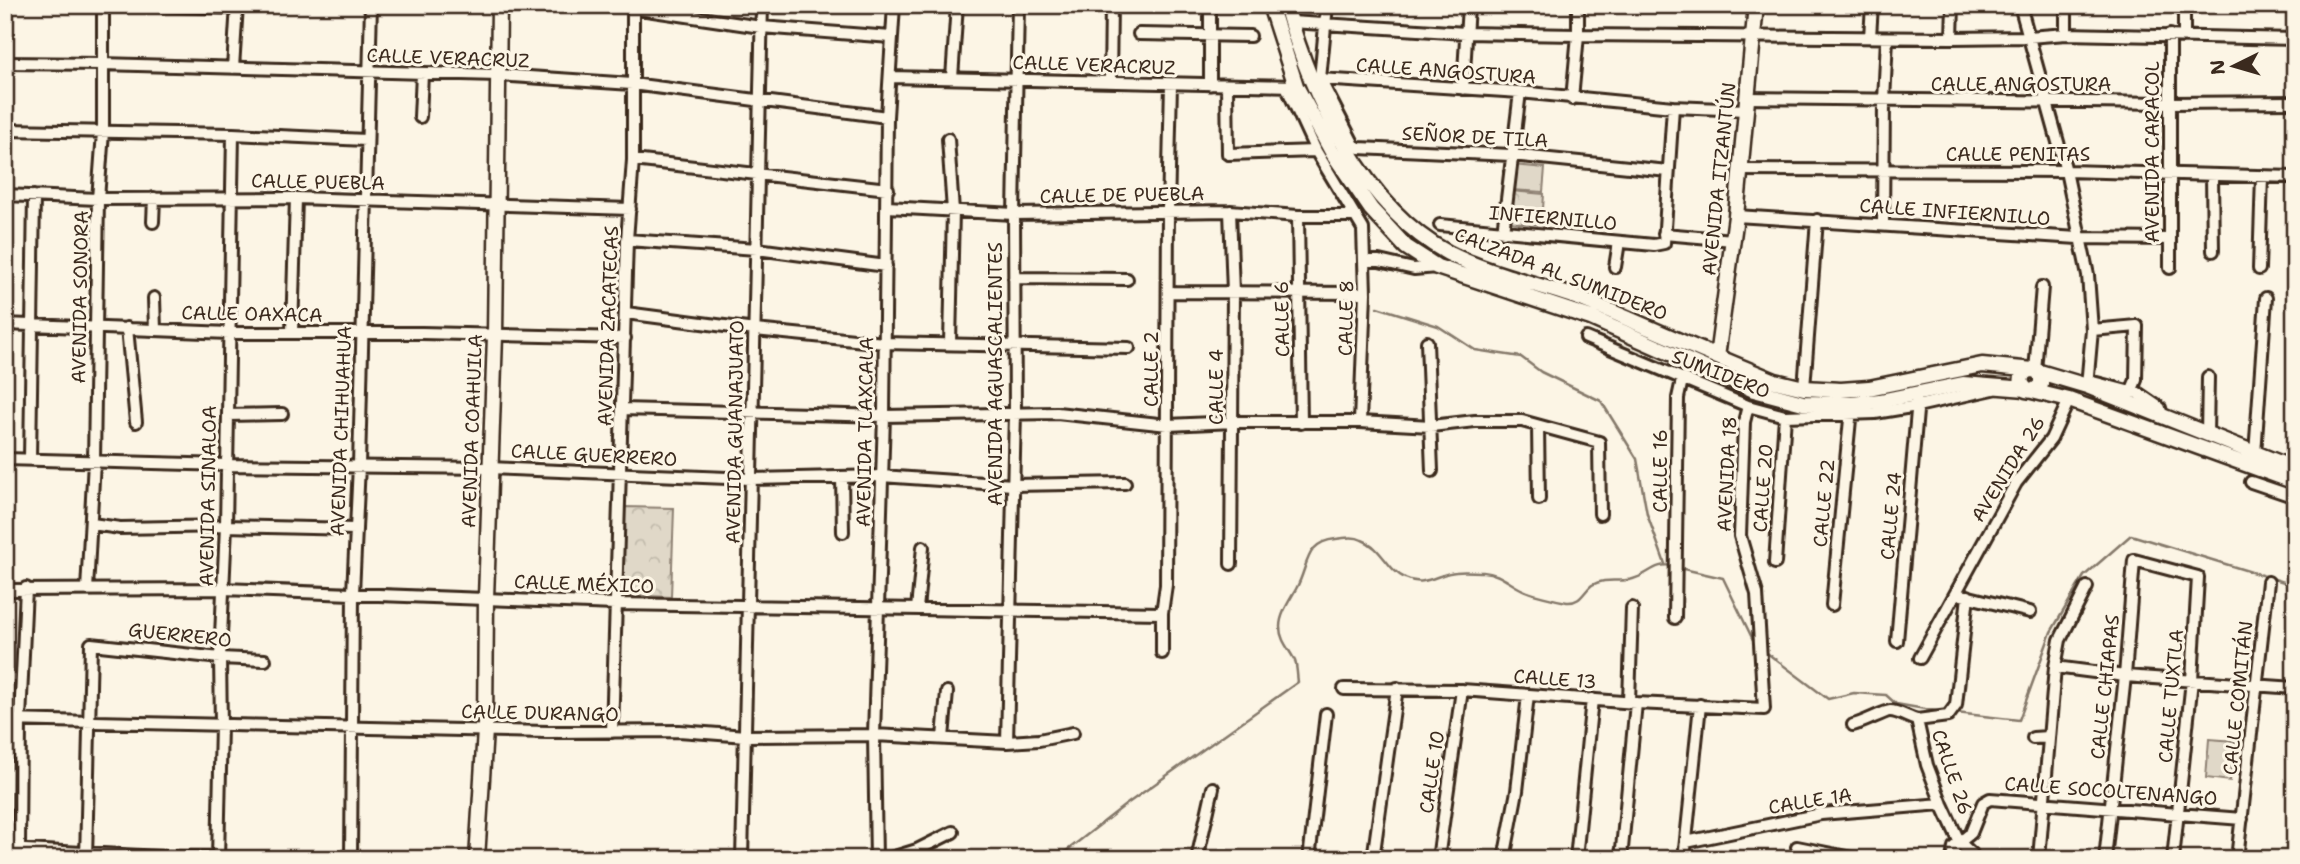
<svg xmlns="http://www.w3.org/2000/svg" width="2300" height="864" viewBox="0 0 2300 864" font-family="'Shantell Sans',sans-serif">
<defs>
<pattern id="park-crowns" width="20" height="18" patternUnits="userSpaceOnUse" patternTransform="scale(1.75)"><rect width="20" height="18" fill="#e0d8c8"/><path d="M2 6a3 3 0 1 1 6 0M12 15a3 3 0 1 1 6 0" fill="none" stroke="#c1baab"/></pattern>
</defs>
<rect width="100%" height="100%" fill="#fcf5e5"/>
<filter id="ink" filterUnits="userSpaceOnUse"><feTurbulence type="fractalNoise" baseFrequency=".0143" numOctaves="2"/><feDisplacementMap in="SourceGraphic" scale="14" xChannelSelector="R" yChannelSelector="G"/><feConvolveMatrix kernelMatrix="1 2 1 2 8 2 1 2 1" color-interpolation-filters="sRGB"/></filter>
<g filter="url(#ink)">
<path fill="url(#park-crowns)" stroke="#8e8173" stroke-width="2" d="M1510 191 1544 194 1542 225 1508 222Z
M624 507 674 508 671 597 621 595Z"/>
<path fill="#e0d8c8" stroke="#8e8173" stroke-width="2" d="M1513 165 1545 168 1543 192 1511 190Z
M2209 739 2235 741 2230 781 2206 778Z"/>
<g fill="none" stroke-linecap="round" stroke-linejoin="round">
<path stroke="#85796b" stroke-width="2.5" d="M1377 307 1438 326 1475 350 1521 357 1541 372 1601 401 1637 459 1647 514 1665 564
M1679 568 1723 578 1755 644
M1767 653 1828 699 1854 693 1886 695 1896 704 1942 712
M1956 713 2019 720 2051 632 2084 576 2131 535 2284 582 2295 595
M1056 859 1124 806 1298 682C1297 675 1297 667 1295 661 1290 650 1280 641 1280 627 1280 614 1290 600 1296 589 1309 566 1304 542 1336 539 1345 538 1354 536 1362 540 1382 547 1387 570 1405 578 1425 588 1438 573 1456 572 1464 571 1474 572 1483 572 1499 573 1507 582 1521 589 1530 594 1556 600 1567 602 1581 603 1583 592 1592 585 1606 577 1619 583 1633 579 1648 575 1656 562 1672 566"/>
<defs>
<path id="street" d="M149 5 237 8
M1210 5V85
M1327 5 1320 79 1354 145 1359 148 1511 155 1668 171
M2020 5 2066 171 2088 275 2092 330 2087 386
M633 8 761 27 891 37
M1291 22 1466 33 1578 35 1952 38 2029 37 2066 34 2295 39
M1139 34 1250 36
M2066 34V5
M2170 35V268
M2184 35V5
M1870 37 1872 5
M1952 38 1953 5
M5 63 102 64 498 75 632 84 887 117
M233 68 237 5
M890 77 1296 86
M952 78 957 5
M1315 81 1320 79 1520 92 1673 107 1746 110
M1110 82 1111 5
M1227 86 1228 154 1316 151
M1286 86 1316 151 1363 229 1365 293 1360 422
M1463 89 1468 5
M1747 98 2169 103 2295 102
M1572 99 1578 35V5
M420 117 422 74
M5 130 233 134 366 140
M948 139 953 211 950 343
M633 160 888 189
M1741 170 2066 171 2295 177
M2212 175 2213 251
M5 195 98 199 296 198 630 209
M887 207 1014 214 1230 211 1298 216H1356
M1230 211 1233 292 1231 564
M1298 216 1301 423
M1736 216 2078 238 2170 239
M153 222 154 198
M1883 224 1884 101 1887 38
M1440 225 1654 245 1664 243 1673 107
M1503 232 1520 92
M1664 234 1733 240
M627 240 757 249 886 266
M1364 261H1379L1414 269 1437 267
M1615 267 1619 242
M2259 269 2262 176
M1014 278 1127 279
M1169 292 1365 293
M154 298 155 330
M626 313 755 330 884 343 1129 348
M5 324 229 333H422L625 338
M127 328 136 422
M2092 330 2137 326 2136 380 2131 392 2138 393 2160 408 2162 417
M292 332 296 198
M1586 338 1748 406 1785 416 1875 413 1917 406 1993 389
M1427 342 1432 471
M2035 371 2042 287
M2089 381 2131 392
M1804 388 1817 220
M622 409 884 416 1057 413 1168 425 1234 422H1360L1431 426 1475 421H1522L1599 442 1600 514
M228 415 282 414
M1538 426 1539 499
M2207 435 2208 377
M2255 454 2266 298
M5 459 227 465 490 468 751 479 881 476 1013 485 1125 483
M30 459 34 196
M842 477 843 532
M2251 482 2295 497
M92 524 120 528 226 526 355 529
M1775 563 1785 416
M5 590 223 589 615 604 1162 613
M87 590 94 461 98 199 103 132V5
M1961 595 2030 612
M1968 596 1956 705 1948 716 1917 720 1927 765 1942 804 1960 843 1972 854 1975 859
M1832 605 1851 409
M917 609 923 547
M1675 618 1678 398 1682 380
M1897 641 1917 411 1916 399
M1162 653V613L1166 585 1168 212 1171 84
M1920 658 2016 483 2051 439 2069 400
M2055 667 2125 676 2295 688
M1344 689 1462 690 1636 703 1764 709 1757 594 1740 536 1744 422 1748 406
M1629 702 1632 608
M5 720 548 732 679 731 746 736 874 735 1007 742 1039 740 1073 733
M1853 725C1863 723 1885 711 1890 711 1898 711 1909 718 1917 720
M612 732 627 240 633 160V5
M943 738 947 692
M2033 738 2048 737
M1007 742 1015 413 1014 214 1018 5
M1686 842 1821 814 1942 804
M1797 847 1857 859
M19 848 20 720 26 588
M5 849 161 857 299 859
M86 859 91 644 220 658 265 660
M218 859 221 725 220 658 226 526 233 134
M351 859 353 593 359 465 371 5
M742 859 762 5
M876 859 874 735 884 416 887 117 894 5
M888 859 917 850 953 832
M1197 859 1213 788
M1309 859 1326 714
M1373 859 1397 688
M1438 859 1462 690
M1504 859 1517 791 1528 695
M1576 859 1592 699
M1621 859 1636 703
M1684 859 1700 705
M1952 859 1954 847 1971 833 1983 803 1990 799 2242 819
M2039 859 2055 667 2060 640 2087 587
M2105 859 2125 676 2134 560 2198 577 2192 680 2173 859
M2237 859 2268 582"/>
<path id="secondary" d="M1270 5 1296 86 1332 152 1371 209 1406 247 1437 267 1591 318 1754 390 1803 403 1852 404 1880 401 1963 384 2026 389
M1286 5C1310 94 1364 208 1448 253 1489 274 1535 283 1578 298 1603 307 1628 319 1652 329 1693 347 1734 364 1775 381L1804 388 1841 390 1869 388 1982 365 2033 370
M1717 357 1736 216 1756 5
M2037 371 2041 376V385L2033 391 2026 390 2022 384C2020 376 2025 370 2033 370L2087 386 2295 469
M2032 391 2069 400 2295 482
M477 859 485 730 486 598 495 336 499 5"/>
</defs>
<use href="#street" stroke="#3b2a1e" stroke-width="16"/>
<use href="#secondary" stroke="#3b2a1e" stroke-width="19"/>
<use href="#street" stroke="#fcf5e5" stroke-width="10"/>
<use href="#secondary" stroke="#fcf5e5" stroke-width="14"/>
</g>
</g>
<g text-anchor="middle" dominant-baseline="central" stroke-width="6" stroke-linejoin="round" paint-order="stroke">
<g font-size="19" fill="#3b2a1e" stroke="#fcf5e5">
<text transform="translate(448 58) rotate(2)">CALLE VERACRUZ</text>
<text transform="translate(1094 65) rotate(2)">CALLE VERACRUZ</text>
<text transform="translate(1446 71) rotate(4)">CALLE ANGOSTURA</text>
<text x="2021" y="84">CALLE ANGOSTURA</text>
<text transform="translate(1475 137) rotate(3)">SEÑOR DE TILA</text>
<text transform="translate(2152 152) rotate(-90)">AVENIDA CARACOL</text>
<text x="2018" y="154">CALLE PENITAS</text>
<text transform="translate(1719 179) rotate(-84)">AVENIDA ITZANTÚN</text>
<text transform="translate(318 182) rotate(1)">CALLE PUEBLA</text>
<text transform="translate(1122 195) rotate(-1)">CALLE DE PUEBLA</text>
<text transform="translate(1955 212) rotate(4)">CALLE INFIERNILLO</text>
<text transform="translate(1553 218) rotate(5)">INFIERNILLO</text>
<text transform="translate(1561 274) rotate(21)">CALZADA AL SUMIDERO</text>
<text transform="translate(80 297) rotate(-89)">AVENIDA SONORA</text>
<text transform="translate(252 314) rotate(1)">CALLE OAXACA</text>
<text transform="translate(1346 318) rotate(-89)">CALLE 8</text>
<text transform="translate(1282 319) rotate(-91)">CALLE 6</text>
<text transform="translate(608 326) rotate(-88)">AVENIDA ZACATECAS</text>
<text transform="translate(1151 369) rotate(-90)">CALLE 2</text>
<text transform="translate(995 374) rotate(-90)">AVENIDA AGUASCALIENTES</text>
<text transform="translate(1721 374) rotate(21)">SUMIDERO</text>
<text transform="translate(1216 387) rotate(-90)">CALLE 4</text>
<text transform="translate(341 431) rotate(-88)">AVENIDA CHIHUAHUA</text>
<text transform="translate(472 431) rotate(-88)">AVENIDA COAHUILA</text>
<text transform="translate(735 432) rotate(-89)">AVENIDA GUANAJUATO</text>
<text transform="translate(865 432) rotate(-89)">AVENIDA TLAXCALA</text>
<text transform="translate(594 455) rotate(3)">CALLE GUERRERO</text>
<text transform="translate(2008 469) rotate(-58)">AVENIDA 26</text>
<text transform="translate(1660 471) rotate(-90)">CALLE 16</text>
<text transform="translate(1727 474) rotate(-87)">AVENIDA 18</text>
<text transform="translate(1763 488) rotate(-86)">CALLE 20</text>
<text transform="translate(208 496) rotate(-89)">AVENIDA SINALOA</text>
<text transform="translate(1824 503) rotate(-85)">CALLE 22</text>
<text transform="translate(1891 516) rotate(-85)">CALLE 24</text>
<text transform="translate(584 584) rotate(2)">CALLE MÉXICO</text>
<text transform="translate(180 635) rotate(6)">GUERRERO</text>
<text transform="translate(1555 679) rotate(4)">CALLE 13</text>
<text transform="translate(2105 687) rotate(-84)">CALLE CHIAPAS</text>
<text transform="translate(2171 696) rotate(-85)">CALLE TUXTLA</text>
<text transform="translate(2238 698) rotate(-84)">CALLE COMITÁN</text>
<text transform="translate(540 713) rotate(1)">CALLE DURANGO</text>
<text transform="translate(1432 772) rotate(-82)">CALLE 10</text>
<text transform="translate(1952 772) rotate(71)">CALLE 26</text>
<text transform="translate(2111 791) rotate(4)">CALLE SOCOLTENANGO</text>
<text transform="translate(1810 801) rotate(-9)">CALLE 1A</text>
</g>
</g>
<rect width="2300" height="864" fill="none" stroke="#fcf5e5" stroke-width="28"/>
<rect x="14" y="14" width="2272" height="836" fill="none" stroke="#3b2a1e" stroke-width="2.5" filter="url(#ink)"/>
<g transform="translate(2234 66) rotate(265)" stroke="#fcf5e5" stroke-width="5" paint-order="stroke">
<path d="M0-5L12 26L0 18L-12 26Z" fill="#3b2a1e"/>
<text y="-10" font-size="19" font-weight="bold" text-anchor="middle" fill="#3b2a1e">N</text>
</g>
</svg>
